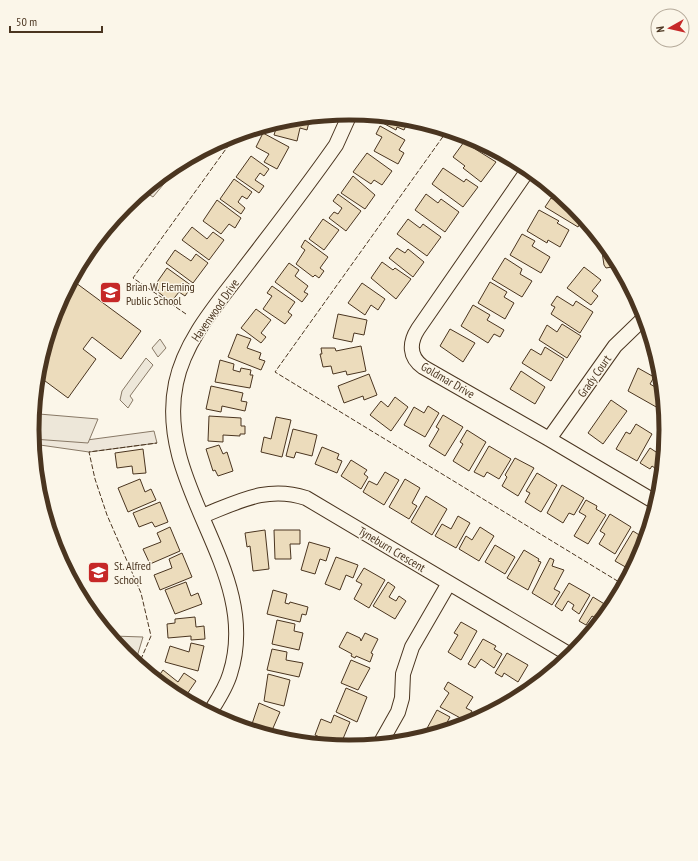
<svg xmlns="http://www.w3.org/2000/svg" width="698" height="861" viewBox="0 0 698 861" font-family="'PT Sans Narrow',sans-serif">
<rect width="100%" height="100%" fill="#fbf6e9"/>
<path fill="#ede6d9" stroke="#887966" d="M182 162 153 197 144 191 173 167Z
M154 431 157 443 89 452 33 444V436L87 440Z"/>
<path fill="#ede7d9" stroke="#887966" d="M160 339 166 348 158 357 152 348Z
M146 358 153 365 130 396 133 400 128 408 120 400 122 391Z
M34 412 39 414 98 419 88 443 33 439Z
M113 636 143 637 135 663 125 654 111 638Z"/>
<path fill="#ecdcbc" stroke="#4a3520" d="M381 117 409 119 404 130 397 127 396 130 379 121Z
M307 118H310L307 130 300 128 297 141 274 135 278 122Z
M380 126 405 140 399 150 404 153 398 164 374 151 382 137 376 134Z
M263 133 289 147 277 169 264 162 269 154 256 147Z
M464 142 496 162 481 182 463 168 465 166 453 157Z
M367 153 392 171 382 185 374 180 371 184 353 172Z
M251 156 269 169 264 176 260 173 255 180 264 186 259 193 236 177Z
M443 168 464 182 466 179 478 187 463 207 432 184Z
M353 176 375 195 365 209 341 193Z
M234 179 252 192 247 199 242 196 238 202 245 208 241 214 220 199Z
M338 194 361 211 346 231 329 218 334 212 338 214 342 208 333 201Z
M426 194 438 203 441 199 459 212 445 232 415 210Z
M551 198 560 203 563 198 573 207 583 218 578 227 545 207Z
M217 200 241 218 235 228 229 224 221 234 203 221Z
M539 210 559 221 557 223 569 230 560 247 548 240 547 243 527 231Z
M323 219 339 230 324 250 309 239Z
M408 219 420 228 423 224 441 237 427 256 397 234Z
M192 227 207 239 213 232 224 240 209 260 182 240Z
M522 234 535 241 532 246 550 257 541 273 510 255Z
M305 240 328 257 320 268 324 271 319 278 315 275 313 277 296 264 305 250 301 247Z
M604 244 613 255 624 275 620 276 618 266 606 268 604 265 601 245Z
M397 248 405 253 408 249 424 262 413 277 389 258Z
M175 250 191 261 196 254 208 263 193 283 166 263Z
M505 258 522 269 520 274 532 281 522 297 492 279Z
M382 262 393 270 395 268 411 279 396 299 371 278Z
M289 263 299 270 295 276 308 286 304 292 308 294 302 302 275 282Z
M584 267 601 280 592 291 598 296 591 305 567 288Z
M167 268 192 286 185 296 179 292 171 302 153 288Z
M72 280 141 331 121 359 92 337 83 349 96 359 68 398 37 375 56 309Z
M490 282 507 292 504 297 514 303 505 319 478 303Z
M362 283 385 299 378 310 371 305 365 315 348 303Z
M272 286 295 302 288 312 292 315 285 324 263 309 272 296 267 293Z
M557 296 573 306 576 301 593 312 580 333 551 314 555 307 551 305Z
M473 305 490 315 487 320 504 330 500 337 494 334 488 343 461 326Z
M256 309 271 320 261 333 266 337 261 343 241 328Z
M338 314 367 320 364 335 354 333 352 342 333 338Z
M562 324 581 336 567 358 539 340 547 325 557 332Z
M450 329 475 343 463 362 440 346Z
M237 334 251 339 247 348 261 353 259 359 265 361 261 370 228 357Z
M361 346 366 371 347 375 346 371 333 374 331 366 323 367 320 354H322L321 348H335L336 351Z
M545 347 564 359 551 381 522 363 531 349 541 355Z
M220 360 234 364 233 370 240 372 241 368 251 370 250 375H253L250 388 215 382Z
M638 368 654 377 650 384 662 391 663 400 658 408 628 391Z
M521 371 545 387 535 404 510 389Z
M369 374 377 395 364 400 363 396 344 403 338 386Z
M211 386 243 393 241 401 247 402 245 411 222 406 221 412 206 409Z
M395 397 408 407 391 431 370 415 381 401 388 407Z
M611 400 627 411 603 444 588 433Z
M428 406 439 413 425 437 404 425 414 407 424 413Z
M443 415 463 427 445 456 429 446 439 429 436 427Z
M209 416 241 418V426H245V434H240V436L223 435V442L208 441Z
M276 417 291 420 282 457 261 452 264 437 271 439Z
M636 424 652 434 637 461 616 449 626 432 630 434Z
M293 429 317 435 312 456 296 452 294 458 286 456Z
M467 430 486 442 469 471 453 461 463 444 460 442Z
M665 437 662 473 652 466 650 469 640 463 650 448 656 452Z
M219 445 223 454 227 452 233 471 218 476 215 470 213 471 206 449Z
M489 446 511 459 499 479 487 472 484 477 474 472Z
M322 447 339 454 337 459 342 461 337 473 315 464Z
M143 449 146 473 133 474 132 466 117 468 115 453Z
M515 458 534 468 518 496 502 486 507 477 505 475Z
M351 460 367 470 364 474 368 477 361 489 341 476Z
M385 472 399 480 384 505 363 492 369 481 377 485Z
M537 473 557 485 541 512 525 502 530 493 526 491Z
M140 479 145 492 151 489 156 500 128 512 118 488Z
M405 479 420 488 412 503 417 506 409 519 389 507Z
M562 485 584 498 574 515 569 513 563 523 547 513Z
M426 496 447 509 432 535 411 522Z
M586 500 597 506 596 509 606 515 588 544 574 536 586 516 579 512Z
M160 502 168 522 155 527 152 522 139 527 133 513Z
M610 514 631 527 615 554 599 544 605 534 600 531Z
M458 516 470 523 456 548 435 536 442 524 451 529Z
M170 527 180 551 150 564 143 549 161 542 157 533Z
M480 527 494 536 479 561 459 549 466 536 472 540Z
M265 530 269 569 253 571 250 546 247 547 245 533Z
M274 530H300V544H290L291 559H275Z
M633 531 644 538 645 535 647 536 642 552 640 555 638 554 629 569 615 561Z
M309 542 330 548 326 561 320 559 315 574 301 570Z
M495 545 515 557 505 574 485 562Z
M524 550 539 559 538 561 541 562 528 590 507 578Z
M182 553 192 577 160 590 154 575 172 568 169 559Z
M336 557 358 565 353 578 346 575 340 590 325 584Z
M550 558 554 560 552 566 564 570 554 589 560 592 552 605 532 593Z
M364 568 385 580 369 608 354 599 362 584 356 581Z
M186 582 191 596 198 593 202 604 175 614 165 590Z
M388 582 395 587 389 597 396 601 399 596 406 601 395 619 373 606Z
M569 583 590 595 579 614 572 609 574 605 568 601 562 611 555 606Z
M273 590 287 594 285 603 289 604 290 602 308 607 306 615 302 614 300 622 267 614Z
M593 597 611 608 597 625 596 624 599 620 592 616 586 625 579 621Z
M195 617 196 627 204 626 205 639 191 640V636L168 638 167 624 175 623V619Z
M277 620 295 624 294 631 303 633 299 650 272 644Z
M461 622 477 631 461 660 448 652 458 635 454 633Z
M347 632 360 638 361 641 365 633 378 639 371 653 373 654 370 662 356 656 355 658 351 656 352 654 339 647Z
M483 639 496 646 494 649 502 654 494 668 481 659 475 668 468 664Z
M191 643 204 646 198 671 165 662 170 646 189 652Z
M272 649 287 652 286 660 303 663 299 677 267 670Z
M507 653 528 665 518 682 504 673 502 677 495 673Z
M351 660 370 668 358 690 341 683Z
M163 670 178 682 184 673 196 681 183 700 173 694 156 680Z
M268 674 290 680 284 706 264 701Z
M541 676 545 678 535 686Z
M448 682 473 697 466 708 472 711 466 721 440 707 449 693 444 689Z
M346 688 367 697 357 722 336 712Z
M259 703 280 712 270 735 251 727Z
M437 710 450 717 445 726 451 729 431 735 425 732Z
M334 715 350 722 340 746 315 735 321 719 331 723Z"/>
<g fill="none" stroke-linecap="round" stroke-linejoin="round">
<defs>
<path id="minor" d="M528 170 418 329C409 343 409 357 423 367L549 439 657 503
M549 439 615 346 644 318
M202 516C238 502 267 485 306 498L572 656
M209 714C217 701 226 688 230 674 263 571 154 487 176 383 185 340 217 304 242 271 274 229 306 188 336 145L350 114
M380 744 398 712 402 698 403 674 412 647 449 583"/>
</defs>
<use href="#minor" stroke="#4a3520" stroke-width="16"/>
<use href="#minor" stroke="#fbf6e9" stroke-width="14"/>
<path stroke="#4a3520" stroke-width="1" stroke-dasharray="5 2" stroke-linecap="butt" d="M447 131 275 372 624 585
M186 314 133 278 236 135
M138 666 151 636 141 593 107 515 95 479 89 452 157 443"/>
</g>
<defs>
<symbol id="school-square" viewBox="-11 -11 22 22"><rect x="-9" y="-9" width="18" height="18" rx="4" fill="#c62828" stroke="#fbf6e9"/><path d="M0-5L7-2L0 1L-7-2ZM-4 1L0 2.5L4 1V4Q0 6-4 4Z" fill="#fff"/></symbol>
</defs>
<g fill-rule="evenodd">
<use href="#school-square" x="98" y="280" width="25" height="25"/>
<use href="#school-square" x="86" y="560" width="25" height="25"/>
</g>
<g text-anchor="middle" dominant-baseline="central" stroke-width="3" stroke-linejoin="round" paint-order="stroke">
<g font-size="12" fill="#4a3520" stroke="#fbf6e9" text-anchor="start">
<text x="126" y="286">Brian W. Fleming<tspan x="126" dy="14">Public School</tspan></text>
<text x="114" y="565">St. Alfred<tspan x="114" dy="14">School</tspan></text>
</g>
<g font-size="12" fill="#4a3520" stroke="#fbf6e9">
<text transform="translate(215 310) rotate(-55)">Havenwood Drive</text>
<text transform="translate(594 376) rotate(-55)">Grady Court</text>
<text transform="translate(448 380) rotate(30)">Goldmar Drive</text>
<text transform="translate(392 549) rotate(31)">Tyneburn Crescent</text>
</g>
</g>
<path d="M0 0H698V861H0ZM39 430a310 310 0 1 1 620 0a310 310 0 1 1-620 0Z" fill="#fbf6e9" fill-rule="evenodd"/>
<path fill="none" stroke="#4a3520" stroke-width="5" d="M39 430a310 310 0 1 1 620 0a310 310 0 1 1-620 0Z"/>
<g transform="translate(670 28) rotate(262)"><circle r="19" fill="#fbf6e9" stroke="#b4a999"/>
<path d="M0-3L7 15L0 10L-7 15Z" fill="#c62828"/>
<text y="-6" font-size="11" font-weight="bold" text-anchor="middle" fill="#4a3520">N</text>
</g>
<path d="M10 26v6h92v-6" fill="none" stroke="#4a3520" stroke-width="2"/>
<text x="16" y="26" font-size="12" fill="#4a3520" stroke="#fbf6e9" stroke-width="3" paint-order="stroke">50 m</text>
</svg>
